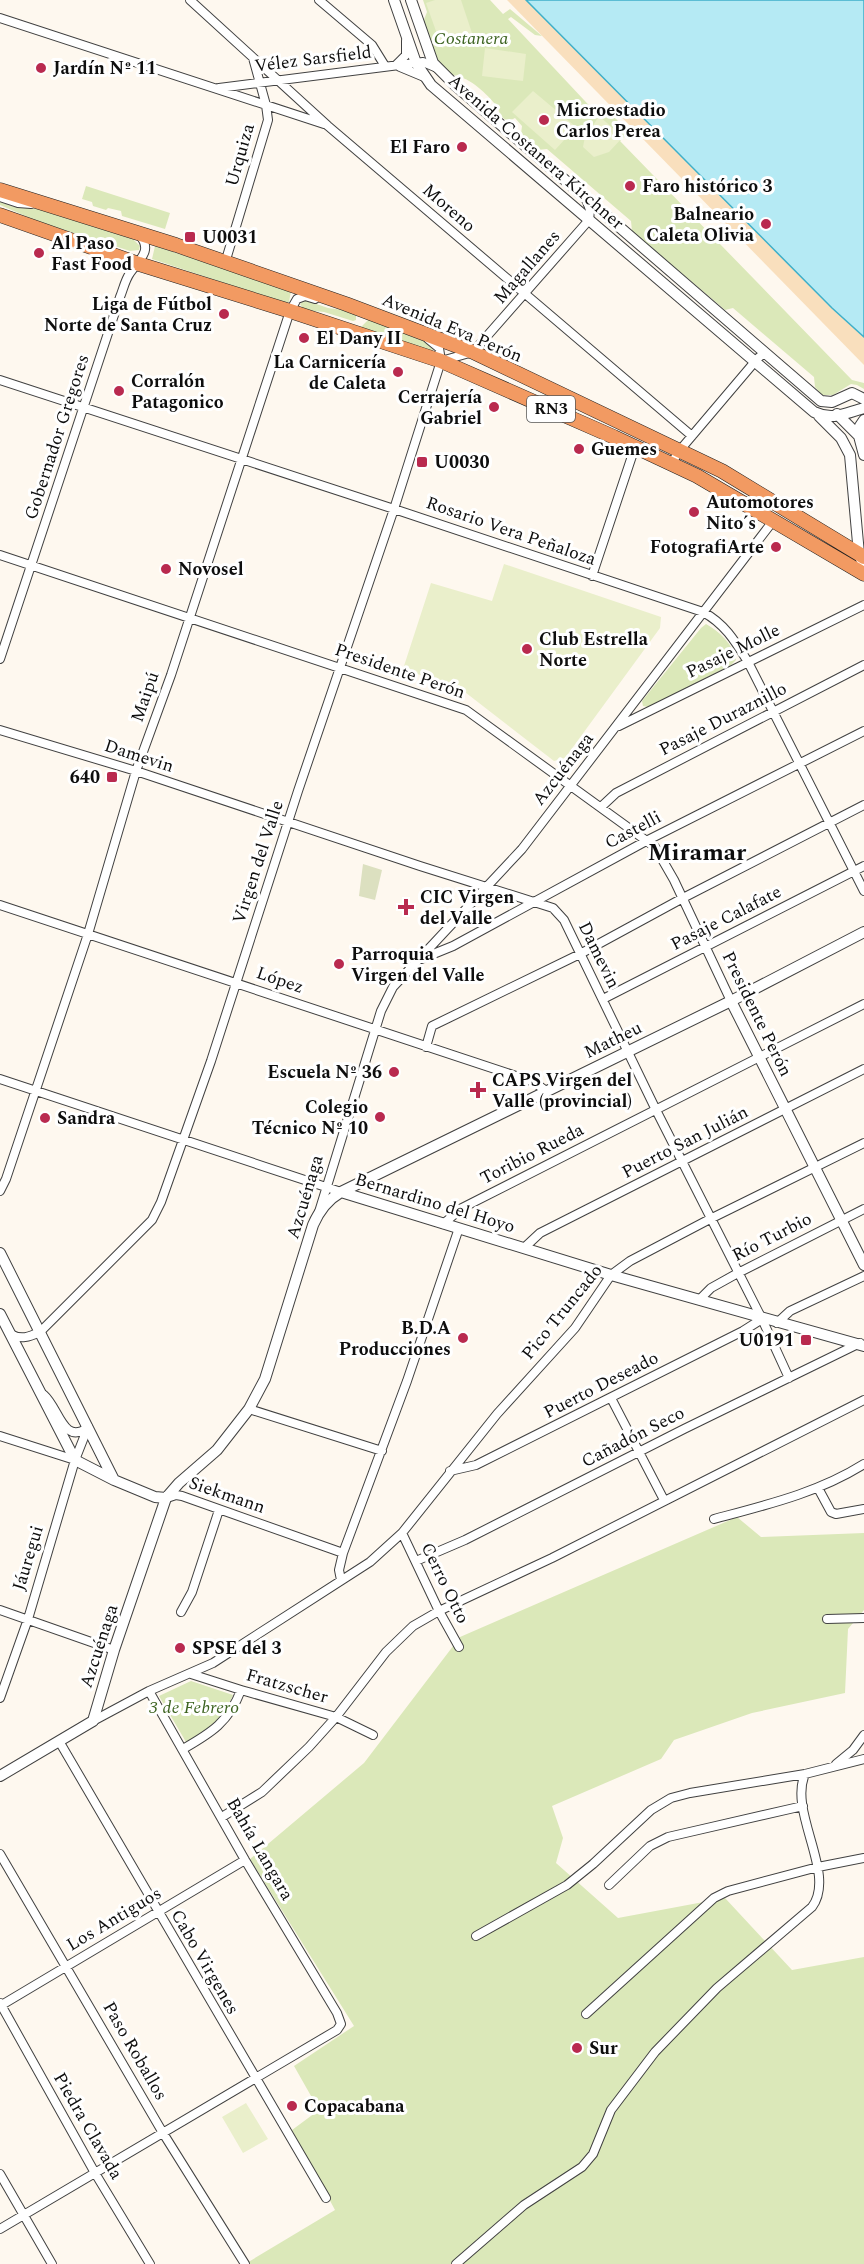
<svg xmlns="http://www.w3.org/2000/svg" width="864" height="2264" viewBox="0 0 864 2264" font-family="Spectral,serif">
<rect width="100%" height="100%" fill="#fef8ef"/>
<path fill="#dbe8b9" d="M423 0H490L503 14 510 9 542 36 535 35 511 17 508 19 599 116 607 109 629 133 620 141 852 380 864 383V389L857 385 851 384 833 395H822L815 387 814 377 733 308 725 310 632 231 631 221 547 149 537 150 521 134 522 126 515 118 509 121C496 116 502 112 495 104 484 91 468 76 451 75L439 63 423 22 427 12Z
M86 186 170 213 165 229 122 216 121 211 108 208 106 210 93 206 92 202 82 199Z
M0 202 14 207 38 209 133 239 140 246 139 250 130 251 37 221 0 205Z
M155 246 291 291 289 302 285 303 152 259Z
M305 300 328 308 350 311 356 314V320L353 321 324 312 304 310 300 304Z
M370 318 426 342 432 346 433 351 359 329Z
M706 624C719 631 734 645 736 660L731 665 648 707 643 706 642 701 701 628Z
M737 1517 761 1537 864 1533V1610L848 1629 845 1693 752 1713 674 1740 661 1759 552 1806 563 1838 556 1863 618 1918 725 1898 792 1970 864 1957V2264H245L335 2210 292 2130 319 2110 294 2066 354 2026 250 1859 364 1763 460 1637Z
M191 1681 233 1695C224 1718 207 1730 186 1742L159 1696Z"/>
<path fill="#f9dfbd" d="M507 0H590L864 280V365Z"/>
<path fill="#dce0c0" d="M363 864 382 870 375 900 359 896Z"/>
<path fill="#eaefcb" d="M435 0H461L473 36 442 48 426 3Z
M485 48 526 54 523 81 482 76Z
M533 91 576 127 555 150 512 112Z
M599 116 623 137 609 152 594 157 583 147 586 131 589 132Z
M504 564 661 617 660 628 565 758 554 761 461 689 403 669 431 583 492 601Z
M246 2103 268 2139 243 2153 222 2117Z"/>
<path fill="#b5eaf4" stroke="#3eafc9" stroke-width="1.5" d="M526 0H864V337L832 308Z"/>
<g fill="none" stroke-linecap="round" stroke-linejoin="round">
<defs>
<path id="minor" d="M190 0 328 126 692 436
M319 0 372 45 385 66
M0 18 324 124
M396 65 406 55V41
M400 67 424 77
M219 88 423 62 437 68
M0 197 18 203 31 204
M225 263 268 120 266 105 253 58
M441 361 473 352 589 220 590 210 586 199
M0 380 394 509 703 612C725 624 735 641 748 662L864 891
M671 464 680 450 758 358 763 354 769 356
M0 555 466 710 655 847 674 880 731 1001
M592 576 635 447
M0 659 120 297C123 290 125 280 130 273 138 261 154 250 139 235
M619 726 864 605
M0 730 136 771 420 866 553 908 564 920 656 1110 762 1319 789 1378
M601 807 616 793 864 665
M0 905 534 1082 546 1091
M421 959 453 946 648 840 864 731
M603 999 864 866
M426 1047 432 1026 580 954 683 898 864 805
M0 1079 341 1192
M0 1191 6 1179 88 934 136 771 171 675 290 311 297 299 305 296 315 299
M319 1212 381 1011 393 987 522 849 773 521
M443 1224 462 1208 864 1004
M525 1247 540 1233 864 1069
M699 1300 711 1288 738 1273 864 1209
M777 1323 790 1311 864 1276
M10 1334C21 1340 29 1337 40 1332L152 1220 161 1202 211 1061 298 791 394 509 441 361 439 348 428 339
M44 1395C59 1408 63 1445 87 1428
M611 1398 664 1500
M249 1409 382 1451
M0 1436 75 1460
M450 1471 476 1465 743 1331 762 1319
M818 1488 831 1512 836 1514 864 1509
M167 1498 176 1495 182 1496 343 1553
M714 1519C766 1505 818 1493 864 1464
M402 1533 439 1611 459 1647
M416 1561 465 1540 684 1429 860 1343
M341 1580 339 1570 343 1553 407 1381 459 1228
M0 1610 114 1650
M181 1612 192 1592 219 1510
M827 1619 864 1618
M191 1674 241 1690 336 1717 373 1735
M0 1698 28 1619 75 1460 88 1427
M93 1721 149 1691 213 1663 370 1562 402 1533 497 1414 575 1328 611 1275 630 1261 710 1219 864 1143
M59 1741 326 2198
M183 1749C211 1733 229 1722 241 1690
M836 1764 853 1750 864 1735
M222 1817 262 1792 309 1747 336 1717 386 1652 413 1626 439 1611 552 1558 864 1400
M0 1854 163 2133 245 2264
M609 1885 650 1846 668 1837 803 1806
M476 1936 567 1885 593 1864 651 1810 671 1798 690 1793 805 1774 864 1759
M0 2003 95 2173 150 2264
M0 2006 245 1860
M586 2014 714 1898 728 1891 818 1867 864 1858
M0 2174 52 2264
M0 2229 337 2030 341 2024 337 2013 245 1860 149 1691
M456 2264 524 2205 582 2167 593 2154 611 2110 655 2052 717 1988 812 1907C837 1874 788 1812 805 1774"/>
<path id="tertiary" d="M394 0 416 63 431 85 814 412C833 421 845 413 864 408
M411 0 433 63 456 86 821 401 832 402 852 393 864 399
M837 414 859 436 864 455
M819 416 841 438 850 455 859 554 864 567
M859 436 860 426 864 420
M731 1001 864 1265
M341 1192 611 1275 864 1346
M0 1253 114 1480
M0 1314 75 1460 114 1480 155 1497 166 1498
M0 1776 93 1721 114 1650 166 1498 179 1483 217 1450 249 1409 265 1379 313 1225C319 1211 327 1200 341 1192L731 1001 864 932"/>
<path id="trunk" d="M0 190 176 245 346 304 473 352 722 471 864 557
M0 215 139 264 290 311 441 361 614 437 697 476 864 574"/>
</defs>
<use href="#minor" stroke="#414141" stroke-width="10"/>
<use href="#tertiary" stroke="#414141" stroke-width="12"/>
<use href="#trunk" stroke="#1f1f1f" stroke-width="15"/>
<use href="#minor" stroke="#fff" stroke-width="8"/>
<use href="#tertiary" stroke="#fff" stroke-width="10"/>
<use href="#trunk" stroke="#f29a62" stroke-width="14"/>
</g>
<g fill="#b92a4f" stroke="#fff" stroke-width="2">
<circle cx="41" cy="68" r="6"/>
<circle cx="544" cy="120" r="6"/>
<circle cx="462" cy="147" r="6"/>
<circle cx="630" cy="186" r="6"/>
<circle cx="766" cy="224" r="6"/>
<rect x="184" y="231" width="12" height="12" rx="3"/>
<circle cx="39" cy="253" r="6"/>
<circle cx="224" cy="314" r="6"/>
<circle cx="304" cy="338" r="6"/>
<circle cx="398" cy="372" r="6"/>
<circle cx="119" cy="391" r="6"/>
<circle cx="494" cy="407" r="6"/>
<circle cx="579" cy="449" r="6"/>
<rect x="416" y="456" width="12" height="12" rx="3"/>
<circle cx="694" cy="512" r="6"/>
<circle cx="776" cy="547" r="6"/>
<circle cx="166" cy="569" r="6"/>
<circle cx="527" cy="649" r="6"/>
<rect x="106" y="771" width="12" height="12" rx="3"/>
<path d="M403 898h6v6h6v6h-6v6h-6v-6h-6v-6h6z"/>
<circle cx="339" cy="964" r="6"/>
<circle cx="394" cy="1072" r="6"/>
<path d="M475 1081h6v6h6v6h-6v6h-6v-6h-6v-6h6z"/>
<circle cx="380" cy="1117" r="6"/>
<circle cx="45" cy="1118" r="6"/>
<circle cx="463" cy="1338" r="6"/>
<rect x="800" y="1334" width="12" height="12" rx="3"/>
<circle cx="180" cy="1648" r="6"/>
<circle cx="577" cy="2048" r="6"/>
<circle cx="292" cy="2106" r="6"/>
</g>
<g text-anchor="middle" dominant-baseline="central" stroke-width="6" stroke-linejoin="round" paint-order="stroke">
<rect fill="#fff" stroke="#565656" stroke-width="1.5" x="527" y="396" width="48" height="26" rx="4.5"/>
<g font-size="16" font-weight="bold" fill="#0e0e0e">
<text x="551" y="409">RN3</text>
</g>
<g font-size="18" font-style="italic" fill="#3c6320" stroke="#fff">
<text x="471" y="38">Costanera</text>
<text x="194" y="1707">3 de Febrero</text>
</g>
<g font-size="18" fill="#0e0e0e" stroke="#fff">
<text transform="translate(313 59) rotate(-7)">Vélez Sarsfield</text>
<text transform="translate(536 152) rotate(41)">Avenida Costanera Kirchner</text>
<text transform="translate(240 155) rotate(-74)">Urquiza</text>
<text transform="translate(449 208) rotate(41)">Moreno</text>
<text transform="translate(527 267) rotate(-49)">Magallanes</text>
<text transform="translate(452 328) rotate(23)">Avenida Eva Perón</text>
<text transform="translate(57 437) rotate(-72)">Gobernador Gregores</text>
<text transform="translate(511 531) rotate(19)">Rosario Vera Peñaloza</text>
<text transform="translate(733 651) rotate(-26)">Pasaje Molle</text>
<text transform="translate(400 671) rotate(19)">Presidente Perón</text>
<text transform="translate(145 697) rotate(-71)">Maipú</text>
<text transform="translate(723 719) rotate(-27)">Pasaje Duraznillo</text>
<text transform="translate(139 756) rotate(18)">Damevin</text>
<text transform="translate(563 769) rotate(-52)">Azcuénaga</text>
<text transform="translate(633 830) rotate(-28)">Castelli</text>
<text transform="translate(258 862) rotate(-72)">Virgen del Valle</text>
<text transform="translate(726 918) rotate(-27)">Pasaje Calafate</text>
<text transform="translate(599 955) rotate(64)">Damevin</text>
<text transform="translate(280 980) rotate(19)">López</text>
<text transform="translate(757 1014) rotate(64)">Presidente Perón</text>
<text transform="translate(613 1040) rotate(-26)">Matheu</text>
<text transform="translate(685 1142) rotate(-27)">Puerto San Julián</text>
<text transform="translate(532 1154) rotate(-27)">Toribio Rueda</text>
<text transform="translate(305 1197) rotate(-73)">Azcuénaga</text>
<text transform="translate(435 1203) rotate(17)">Bernardino del Hoyo</text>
<text transform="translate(772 1237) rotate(-27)">Río Turbio</text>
<text transform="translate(562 1312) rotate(-51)">Pico Truncado</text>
<text transform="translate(601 1385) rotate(-27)">Puerto Deseado</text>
<text transform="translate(633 1437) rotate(-27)">Cañadón Seco</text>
<text transform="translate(227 1495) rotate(19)">Siekmann</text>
<text transform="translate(28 1558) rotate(-73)">Jáuregui</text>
<text transform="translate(445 1583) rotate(64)">Cerro Otto</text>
<text transform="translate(99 1646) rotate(-72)">Azcuénaga</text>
<text transform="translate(287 1686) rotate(16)">Fratzscher</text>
<text transform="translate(260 1849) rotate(60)">Bahía Langara</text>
<text transform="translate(114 1919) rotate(-31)">Los Antiguos</text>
<text transform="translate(205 1962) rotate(60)">Cabo Virgenes</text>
<text transform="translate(135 2051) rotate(60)">Paso Roballos</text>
<text transform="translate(88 2126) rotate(60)">Piedra Clavada</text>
</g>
<g font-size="18" font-weight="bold" fill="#0e0e0e" stroke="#fff" text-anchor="start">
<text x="53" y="68">Jardín Nº 11</text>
<text x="556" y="110">Microestadio<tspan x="556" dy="21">Carlos Perea</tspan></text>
<text x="450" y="147" text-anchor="end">El Faro</text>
<text x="642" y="186">Faro histórico 3</text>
<text x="754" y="214" text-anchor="end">Balneario<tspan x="754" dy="21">Caleta Olivia</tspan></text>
<text x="202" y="237">U0031</text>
<text x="51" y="243">Al Paso<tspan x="51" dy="21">Fast Food</tspan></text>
<text x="212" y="304" text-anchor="end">Liga de Fútbol<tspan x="212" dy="21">Norte de Santa Cruz</tspan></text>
<text x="316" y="338">El Dany II</text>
<text x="386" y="362" text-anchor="end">La Carnicería<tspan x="386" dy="21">de Caleta</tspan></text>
<text x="131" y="381">Corralón<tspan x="131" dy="21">Patagonico</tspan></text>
<text x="482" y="397" text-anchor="end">Cerrajería<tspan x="482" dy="21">Gabriel</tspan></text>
<text x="591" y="449">Guemes</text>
<text x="434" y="462">U0030</text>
<text x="706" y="502">Automotores<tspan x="706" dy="21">Nito´s</tspan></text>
<text x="764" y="547" text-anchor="end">FotografiArte</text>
<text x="178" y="569">Novosel</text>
<text x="539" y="639">Club Estrella<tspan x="539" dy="21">Norte</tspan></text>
<text x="100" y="777" text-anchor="end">640</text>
<text x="420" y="897">CIC Virgen<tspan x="420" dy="21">del Valle</tspan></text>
<text x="351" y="954">Parroquia<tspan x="351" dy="21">Virgen del Valle</tspan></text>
<text x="382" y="1072" text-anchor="end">Escuela Nº 36</text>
<text x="492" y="1080">CAPS Virgen del<tspan x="492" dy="21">Valle (provincial)</tspan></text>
<text x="368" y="1107" text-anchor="end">Colegio<tspan x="368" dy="21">Técnico Nº 10</tspan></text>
<text x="57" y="1118">Sandra</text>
<text x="451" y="1328" text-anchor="end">B.D.A<tspan x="451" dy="21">Producciones</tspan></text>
<text x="794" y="1340" text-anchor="end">U0191</text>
<text x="192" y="1648">SPSE del 3</text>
<text x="589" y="2048">Sur</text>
<text x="304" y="2106">Copacabana</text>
</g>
<g font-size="24" font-weight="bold" fill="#0e0e0e" stroke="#fff">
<text x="697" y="853">Miramar</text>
</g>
</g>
</svg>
